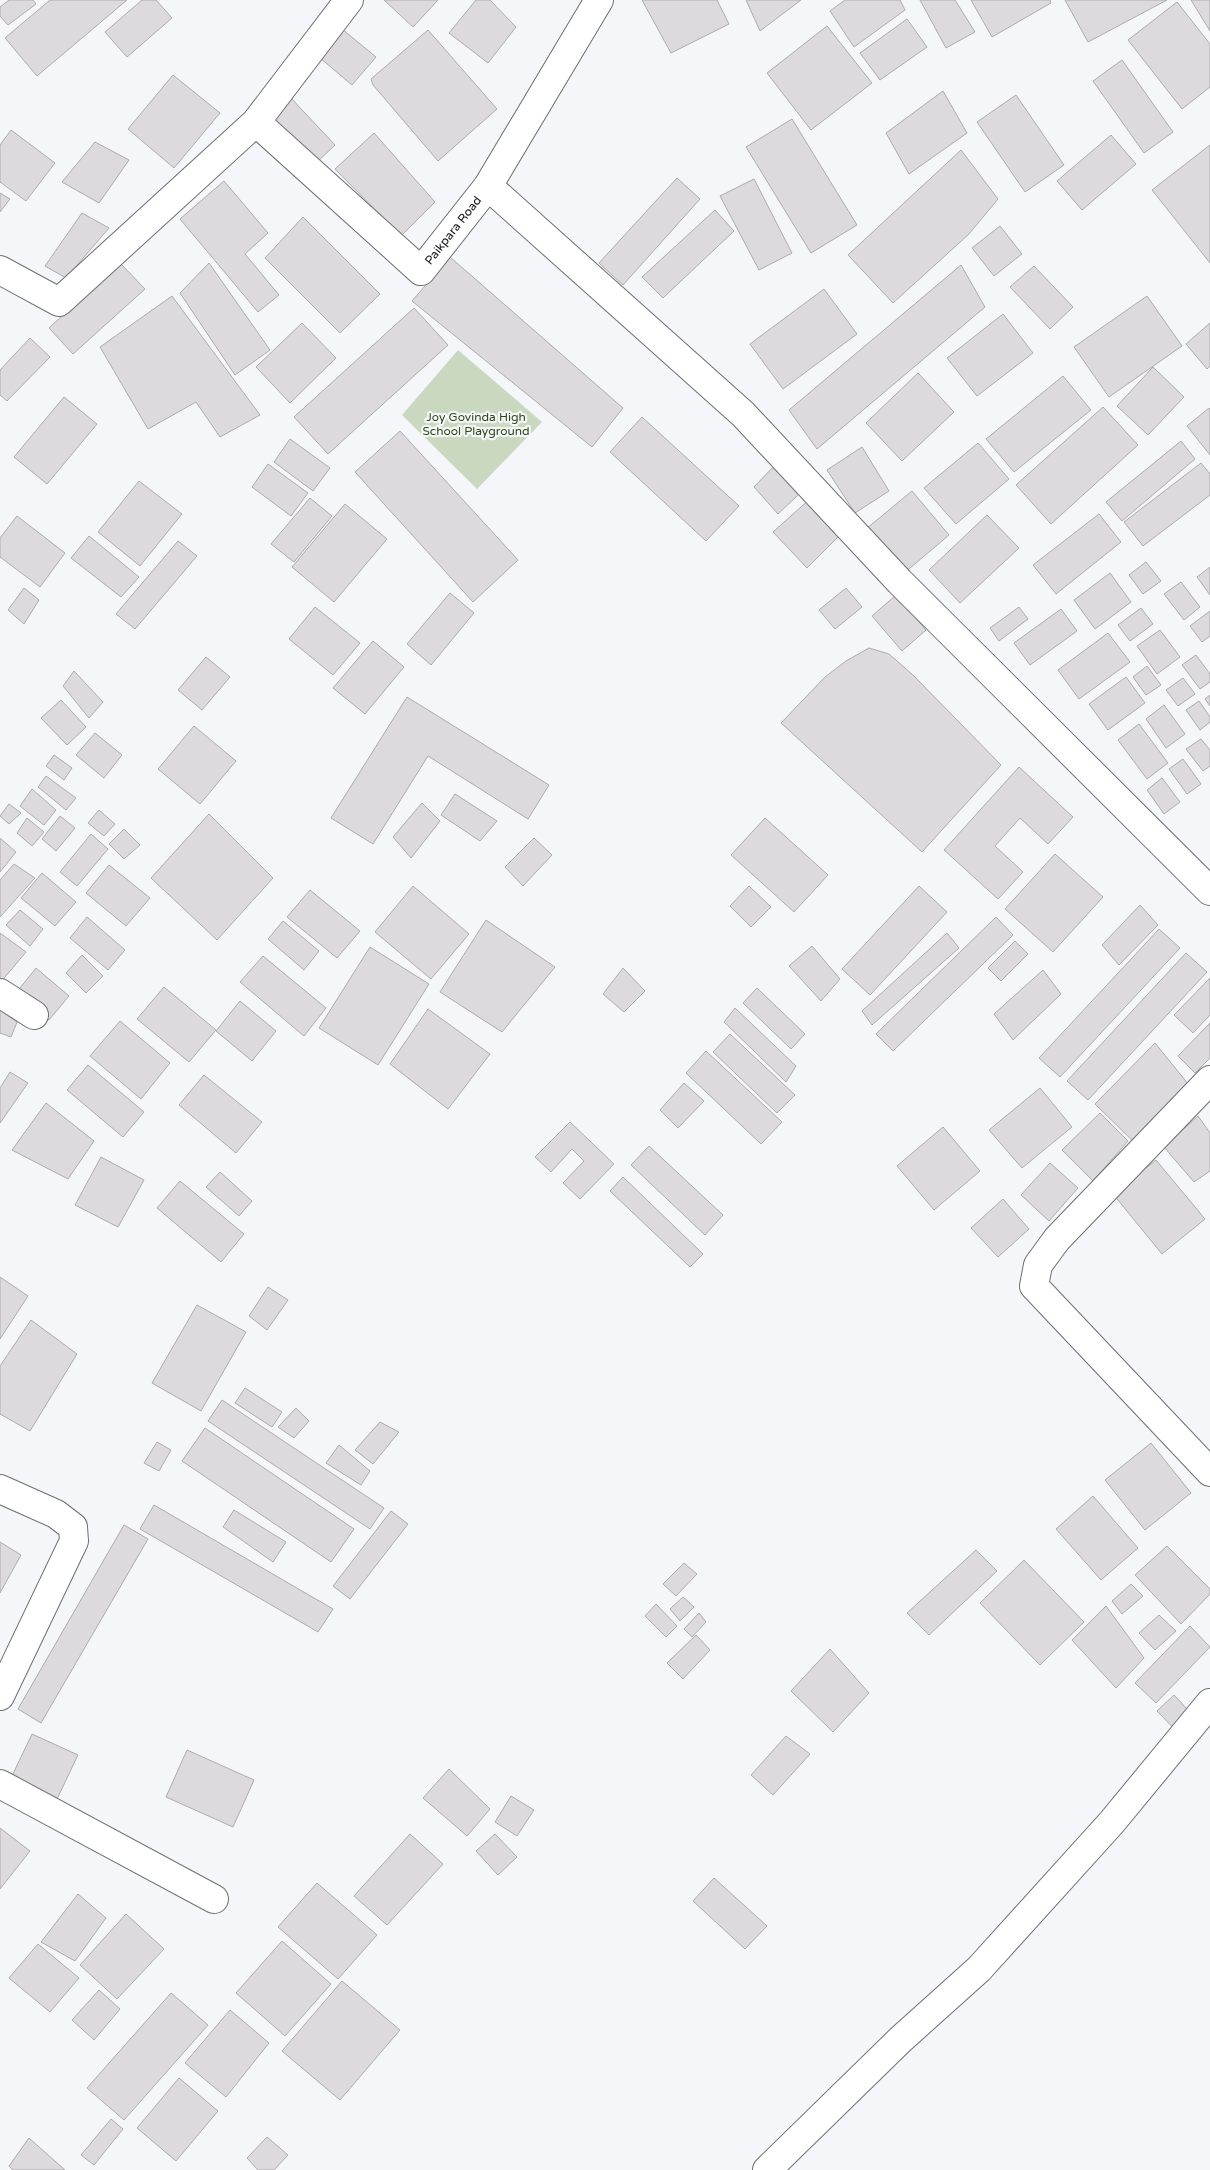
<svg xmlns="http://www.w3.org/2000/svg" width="1210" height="2170" viewBox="0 0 1210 2170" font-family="'Varela Round',sans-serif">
<rect width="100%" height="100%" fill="#f4f6fa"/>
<path fill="#cbd8c0" d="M458 350 542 422 477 489 402 415Z"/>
<path fill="#dddadd" stroke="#adabae" d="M9 0H33L36 4 8 25 0 16V7Z
M50 0H127L37 76 5 38Z
M142 0H156L172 18 127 57 105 32Z
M384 0H438L413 27Z
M476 0H490L516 27 488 63 449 33Z
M642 0H717L729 24 671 53Z
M746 0H801L760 31Z
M845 0H900L905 10 854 47 830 11Z
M920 0H955L975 32 946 48Z
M971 0H1050L1051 3 992 37Z
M1065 0H1167L1088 42Z
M1191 0H1210V31Z
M1177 2 1210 44V87L1182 109 1128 40Z
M907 19 927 47 880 80 860 53Z
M827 26 872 83 811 130 767 73Z
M342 29 376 57 352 85 320 58Z
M428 30 497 109 438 161 373 85 371 79Z
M1122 60 1173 132 1144 153 1093 81Z
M173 75 220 113 174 168 128 129Z
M943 91 967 133 909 174 886 133Z
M1016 95 1064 165 1025 192 977 122Z
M290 97 335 145 315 164 269 116Z
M792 119 857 225 811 253 746 147Z
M11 130 55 163 26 201 0 182V145Z
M374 133 435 202 401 236 335 169Z
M1111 135 1136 164 1082 210 1057 181Z
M95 142 129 160 99 203 62 182Z
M1210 145V263L1152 190Z
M961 150 998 199 969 234 893 303 848 255Z
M677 178 700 199 623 285 599 263Z
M754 179 792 253 759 270 720 196Z
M224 181 268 233 245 254 279 295 258 312 180 219Z
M0 193 10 199 0 212Z
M715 210 734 231 663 298 642 277Z
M82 213 109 228 66 278 45 266Z
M303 217 380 294 340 333 265 258Z
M1000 226 1022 254 994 276 972 248Z
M450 257 623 408 592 447 412 301Z
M120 263 145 289 73 354 49 328Z
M209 263 270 350 235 375 180 293Z
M961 265 985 307 817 449 789 410Z
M1034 266 1073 307 1050 329 1010 287Z
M824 289 857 334 783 389 750 344Z
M172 296 260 415 220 437 196 402 148 429 100 347Z
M1147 296 1182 346 1109 397 1074 347Z
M414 308 448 345 328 454 294 417Z
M1003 314 1033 353 977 396 947 358Z
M302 323 336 358 290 403 256 367Z
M1210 323V366L1207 369 1186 344Z
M30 338 50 357 7 401 0 395V370Z
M1153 367 1184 397 1148 435 1117 406Z
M918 373 954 412 902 461 866 423Z
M1063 376 1091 410 1014 472 986 439Z
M64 397 97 424 47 484 14 457Z
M1103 407 1138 445 1051 524 1016 485Z
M1209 408 1210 410V455L1187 426Z
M642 417 739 506 706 541 610 452Z
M400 431 518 560 473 602 355 472Z
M290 439 330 468 313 491 274 462Z
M1181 441 1195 459 1122 521 1106 502Z
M978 443 1009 479 956 524 924 488Z
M862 447 889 491 855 513 827 470Z
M1201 463 1210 474V495L1143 546 1124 522Z
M268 464 308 493 291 516 252 487Z
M774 466 799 494 778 514 754 487Z
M139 481 182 514 140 566 98 532Z
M912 491 949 535 903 574 866 529Z
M310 498 332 516 294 562 271 544Z
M811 498 842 533 807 568 773 532Z
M345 504 387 539 334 602 292 567Z
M1099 514 1121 542 1056 594 1033 565Z
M987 515 1019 548 960 603 929 570Z
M17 516 65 553 40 587 0 557V538Z
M89 536 139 577 121 597 71 558Z
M178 541 197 556 135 629 116 614Z
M1146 562 1161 581 1143 594 1129 575Z
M1210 567V595L1197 577Z
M1110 573 1131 602 1095 629 1074 600Z
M1181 582 1200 607 1184 620 1164 594Z
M24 588 39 600 24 624 8 610Z
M846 588 862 607 835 629 819 610Z
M450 593 474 613 431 665 407 644Z
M896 595 926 630 902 651 872 616Z
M315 607 360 643 333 675 289 639Z
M1019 607 1028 619 999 641 990 628Z
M1141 608 1153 624 1130 641 1118 625Z
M1061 609 1077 631 1030 665 1014 643Z
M1210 611V636L1202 642 1190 626Z
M1160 630 1180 657 1157 674 1137 646Z
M1108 633 1130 662 1079 699 1058 670Z
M373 641 404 667 365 714 333 688Z
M869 648 889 654 913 675 1001 765 922 852 781 723 825 677 846 661Z
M1196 655 1210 674V682L1200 689 1182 665Z
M206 657 230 677 202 710 178 690Z
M1147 666 1161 685 1146 695 1133 677Z
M74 671 103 702 89 718 63 686Z
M1126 677 1145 703 1108 730 1089 704Z
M1183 678 1195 694 1178 706 1166 690Z
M1210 695V706L1205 699Z
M407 697 549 785 528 819 428 756 373 844 331 818Z
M61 700 86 727 67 745 41 718Z
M1199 701 1210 717V722L1200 730 1186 710Z
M1164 705 1185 734 1166 748 1146 719Z
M1139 724 1168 763 1147 779 1118 740Z
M194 726 236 761 200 804 158 769Z
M95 733 122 755 104 778 76 755Z
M1201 739 1210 750V766L1203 771 1186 749Z
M54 755 72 768 64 780 46 766Z
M1183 759 1201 784 1187 794 1169 769Z
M1019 767 1073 817 1048 844 1020 818 995 846 1023 872 998 899 944 850Z
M46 776 76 798 66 810 38 787Z
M1162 778 1180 802 1164 814 1147 790Z
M32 789 56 810 44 825 20 806Z
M455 794 497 821 480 841 441 815Z
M422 803 440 821 411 858 393 837Z
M9 804 21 813 9 824 0 816Z
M99 810 115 824 104 836 88 823Z
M209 814 273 878 217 940 151 878Z
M60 816 75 828 56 851 42 839Z
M27 818 44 832 32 846 17 833Z
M765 818 828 875 794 912 731 855Z
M124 829 140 845 124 859 109 844Z
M91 834 108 849 77 886 60 872Z
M0 838 16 852 0 872Z
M534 838 552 855 523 886 505 867Z
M1055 854 1103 897 1053 952 1005 909Z
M14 864 35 878 0 917V880Z
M109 865 150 898 126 926 86 893Z
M42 873 76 902 55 926 21 898Z
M413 886 469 934 431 979 375 932Z
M749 886 771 907 751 927 730 906Z
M919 886 947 912 870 995 842 969Z
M310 890 360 931 337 958 287 917Z
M1140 905 1158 925 1119 965 1102 945Z
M20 910 43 929 30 946 6 925Z
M87 917 125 950 108 970 70 938Z
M996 917 1013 935 893 1051 876 1034Z
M486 920 555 967 502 1032 440 992Z
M283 921 319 951 304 970 268 939Z
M1159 929 1180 948 1060 1077 1039 1058Z
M0 933 26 952 0 983Z
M947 933 959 948 872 1025 862 1011Z
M1015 941 1028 954 1001 981 988 968Z
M812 946 840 979 821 1001 789 966Z
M370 947 429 984 378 1065 319 1028Z
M1186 953 1207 972 1088 1100 1067 1081Z
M82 955 103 976 86 993 66 973Z
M263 956 326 1008 304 1036 240 982Z
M36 968 69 996 49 1020 16 993Z
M623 968 645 991 624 1012 603 994Z
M1043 970 1061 994 1013 1040 994 1014Z
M1210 978V1015L1193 1033 1174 1015Z
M164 987 216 1030 189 1062 137 1019Z
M757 988 805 1034 791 1049 743 1003Z
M240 1001 276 1031 252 1061 216 1031Z
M735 1008 796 1066 786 1082 724 1022Z
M428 1009 490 1054 448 1109 390 1064Z
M0 1010 17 1022 11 1037 0 1033Z
M120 1021 170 1063 141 1099 90 1056Z
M1210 1023V1058L1195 1073 1178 1056Z
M730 1034 795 1095 777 1113 713 1052Z
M1155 1043 1193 1090 1139 1147 1095 1104Z
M706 1051 782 1122 761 1144 686 1073Z
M88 1065 144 1112 123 1137 67 1090Z
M10 1072 28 1083 0 1123V1088Z
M204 1075 262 1122 236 1153 179 1105Z
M684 1083 704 1101 678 1128 660 1110Z
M1040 1088 1072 1127 1022 1168 989 1130Z
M46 1103 94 1141 68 1179 12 1150Z
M1100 1113 1128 1141 1093 1181 1062 1150Z
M1198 1116 1210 1133V1171L1194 1182 1164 1147Z
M570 1122 614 1164 580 1199 563 1183 584 1161 572 1149 551 1172 535 1157Z
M943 1127 980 1171 934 1210 897 1166Z
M649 1146 723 1215 705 1235 631 1165Z
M101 1157 144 1180 118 1227 75 1205Z
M1156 1160 1205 1219 1162 1254 1113 1194Z
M1050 1163 1078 1188 1049 1221 1021 1195Z
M220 1172 252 1201 239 1216 206 1187Z
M623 1177 703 1254 690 1267 610 1191Z
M180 1181 244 1234 221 1262 157 1208Z
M1003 1199 1029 1229 998 1257 971 1228Z
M0 1277 28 1296 0 1339Z
M268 1287 288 1300 267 1330 249 1316Z
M197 1305 246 1332 201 1411 152 1383Z
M31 1320 77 1354 30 1431 0 1414V1366Z
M245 1388 282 1412 272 1427 235 1403Z
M222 1400 384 1508 370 1529 208 1421Z
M296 1408 309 1421 294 1438 278 1427Z
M380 1422 399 1432 373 1464 355 1450Z
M205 1428 354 1529 331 1562 182 1461Z
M157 1442 171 1450 159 1471 144 1463Z
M1151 1443 1191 1493 1145 1530 1105 1480Z
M339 1445 370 1471 361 1485 326 1463Z
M1093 1496 1138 1548 1101 1580 1056 1529Z
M154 1505 333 1609 318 1632 140 1529Z
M234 1510 286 1542 273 1562 223 1527Z
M391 1511 408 1524 350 1599 333 1586Z
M124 1525 148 1539 41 1723 18 1709Z
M0 1542 21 1555 0 1593Z
M1167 1546 1210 1589V1594L1181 1624 1135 1575Z
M976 1550 997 1571 929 1635 907 1613Z
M1024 1560 1084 1622 1040 1665 980 1603Z
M684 1563 697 1574 676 1596 663 1584Z
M1131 1584 1143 1596 1122 1614 1112 1601Z
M683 1597 694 1607 680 1621 670 1609Z
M656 1604 677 1626 666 1637 645 1616Z
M1106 1606 1144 1658 1116 1688 1072 1640Z
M699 1613 706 1622 692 1637 684 1629Z
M1159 1615 1176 1631 1155 1650 1139 1633Z
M1190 1626 1210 1647 1156 1703 1135 1683Z
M696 1635 710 1650 683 1679 667 1663Z
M830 1649 869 1693 833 1732 791 1691Z
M1210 1689V1722L1188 1743 1157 1711 1174 1695 1188 1710Z
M32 1734 78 1755 57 1799 11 1778Z
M786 1736 810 1754 773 1795 751 1775Z
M187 1750 254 1780 233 1827 166 1797Z
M449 1769 490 1809 467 1836 423 1798Z
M511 1796 534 1810 517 1836 495 1822Z
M0 1828 30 1851 0 1889Z
M410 1834 443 1864 387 1925 354 1896Z
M495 1834 517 1857 498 1875 476 1851Z
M714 1878 767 1926 745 1949 693 1901Z
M317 1883 377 1935 338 1979 278 1927Z
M78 1894 106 1918 75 1961 41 1942Z
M126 1914 164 1949 117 1999 80 1965Z
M282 1941 331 1984 285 2036 236 1993Z
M38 1944 79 1978 50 2012 9 1978Z
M342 1981 400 2030 340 2100 282 2051Z
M99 1990 120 2009 94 2040 72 2020Z
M171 1993 208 2025 124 2120 87 2088Z
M230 2010 269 2043 226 2097 185 2063Z
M179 2078 218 2111 176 2161 137 2128Z
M111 2119 123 2129 94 2165 81 2155Z
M267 2137 288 2155 274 2170H258L247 2158Z
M29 2138 65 2170H13L9 2166Z"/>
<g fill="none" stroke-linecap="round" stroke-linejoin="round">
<defs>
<g id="street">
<path id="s1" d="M256 122 421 271 488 186 599 0"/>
<path d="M488 186 743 414 900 582 1210 891"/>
<path d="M0 270 59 302 256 122 349 0"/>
<path d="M0 993 34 1015"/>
<path d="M1210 1080 1057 1239 1038 1265 1034 1286 1210 1472"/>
<path d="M0 1489 56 1514 73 1527 74 1541 0 1696"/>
<path d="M0 1784 214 1899"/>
<path d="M767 2170 900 2040 979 1969 1112 1822 1210 1703"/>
</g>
</defs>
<use href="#street" stroke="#6d6f72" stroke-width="30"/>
<use href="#street" stroke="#fff" stroke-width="28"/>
</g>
<g text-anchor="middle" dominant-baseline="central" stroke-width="4.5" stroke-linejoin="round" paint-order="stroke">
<g font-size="12" fill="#131415" stroke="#f4f6fa">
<text stroke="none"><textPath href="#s1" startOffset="274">Paikpara Road</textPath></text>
</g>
<g font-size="12" fill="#2f4613" stroke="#f4f6fa">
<text x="476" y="417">Joy Govinda High<tspan x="476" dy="14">School Playground</tspan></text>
</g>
</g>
</svg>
